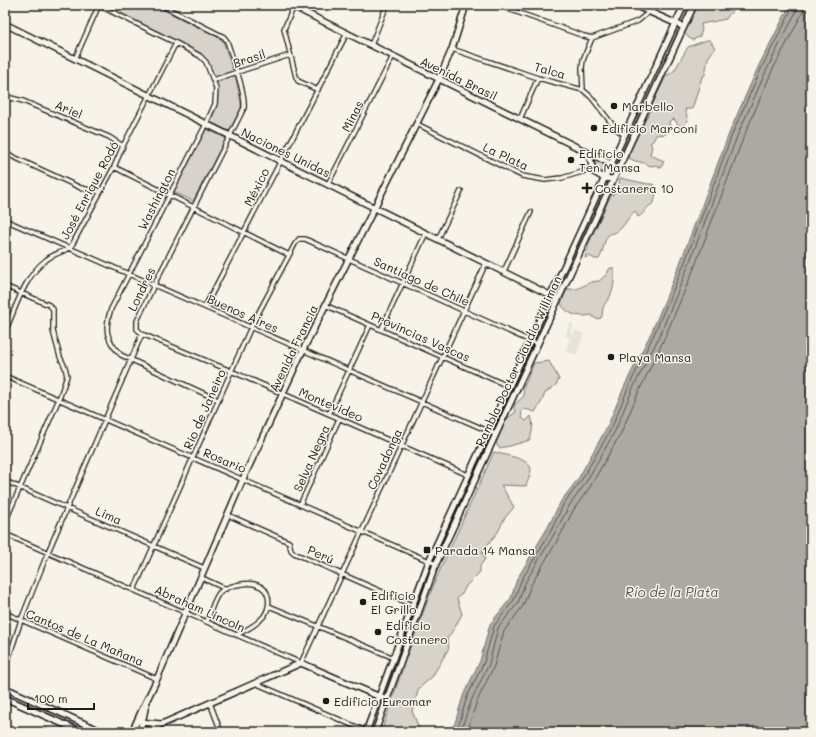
<svg xmlns="http://www.w3.org/2000/svg" width="816" height="737" viewBox="0 0 816 737" font-family="Mali,sans-serif">
<rect width="100%" height="100%" fill="#f7f3e8"/>
<filter id="ink" filterUnits="userSpaceOnUse"><feTurbulence type="fractalNoise" baseFrequency=".025" numOctaves="2"/><feDisplacementMap in="SourceGraphic" scale="8" xChannelSelector="R" yChannelSelector="G"/><feConvolveMatrix kernelMatrix="1 2 1 2 8 2 1 2 1" color-interpolation-filters="sRGB"/></filter>
<g filter="url(#ink)">
<path fill="#e6e3d9" d="M570 323 574 325 570 333 574 334 575 330 584 334 576 355 565 351 570 339 565 336Z"/>
<path fill="#d7d3cb" stroke="#7a7874" d="M104 5H154L219 38 223 41 233 71 215 77 208 62 200 53Z
M698 5H736L726 19 701 24 702 29 700 36 693 40 689 38 684 33Z
M676 30 677 31V34L617 163 615 164 614 162Z
M707 40H710L715 48 708 58 705 75 702 77 692 109H685L688 121 682 127 678 125 675 120 672 119 669 122 670 129C663 138 664 133 656 135L653 141 650 143 652 146 650 155 664 161 661 168H660L656 165 650 166C644 161 636 163 629 158L628 156 666 76 674 71 688 47Z
M235 75 241 102V108L229 131 210 122C217 107 220 99 216 83Z
M206 129 226 138 193 201 174 192Z
M598 162 606 164 607 166 603 174 597 172 595 169V165Z
M620 178 648 184H653C658 189 655 196 654 203 644 208 646 213 638 217L635 211C626 218 623 233 609 234 603 241 604 251 599 259H595L589 256 585 258 589 243 610 197 618 190Z
M605 181H607L608 183 559 289H558L556 288Z
M610 268H614C614 276 615 286 611 294 610 299 604 303 603 308 602 312 603 314 601 318L596 319 591 315C580 318 566 314 561 304L567 289H577L591 282 599 281 606 275Z
M530 345H533V347L497 424 494 426Z
M549 361 559 379 556 385 545 393 542 401 535 412 525 409C521 411 521 414 522 418L526 421 531 416C534 424 532 433 530 440L510 446 499 448 496 443 506 419 516 412 514 408 515 404 524 396 523 389 534 363Z
M488 438 490 439 489 442 438 554 434 557Z
M494 452C503 455 531 458 531 470 531 475 527 482 526 486L501 485 514 507 504 519 498 532 482 551 485 559 480 566V572L466 586 462 594 457 598 462 614 455 627 447 639 449 648 432 677 419 688 412 711 419 728 418 732H381L407 656 435 581Z
M429 567 431 569 430 572 388 690 385 693V689Z
M5 691 98 732H86L5 695Z"/>
<path fill="#aca9a2" stroke="#72716c" d="M790 5H811V732H450L455 723 463 696 480 661 490 624 511 598 517 579 548 527 561 501 578 479 607 427 625 385 652 331 679 266 730 131 759 65Z"/>
<g fill="none" stroke-linecap="round" stroke-linejoin="round">
<path stroke="#565452" stroke-width="1" d="M454 732 459 724 467 697 484 662 494 626 514 600 521 581 552 529 564 503 581 481 611 429 629 386 655 332 683 267 733 132 762 67 787 19 793 5
M460 732 472 699 489 664 498 628 518 603 525 583 556 531 569 506 585 484 615 431 633 388 660 335 687 269 738 134 767 69 797 10 798 5
M467 732 477 701 494 666 504 631 523 606 531 585 561 534 574 509 590 487 621 433 639 391 665 337 693 271 744 136 772 71 803 12 804 5"/>
<defs>
<path id="street" d="M98 5 176 43 200 56 206 62 216 88 215 104 206 124 111 309C104 329 106 340 121 355L218 400
M497 5 584 36 592 38
M294 6 284 29 296 77 298 81 318 90
M371 45 387 5
M452 49 538 78 583 90 591 97 616 129 625 135
M75 59 99 5
M213 80 290 55
M583 90 582 68 583 60 592 38 638 21 649 12
M5 101 11 98 23 101 109 137 123 146
M520 119 538 78
M417 124 522 176 545 180 553 179 562 178 592 169
M5 153 81 188 100 192
M114 167 289 255
M328 184 393 56
M5 220 495 434
M438 239 461 191
M504 271 531 212
M5 286 49 305 53 309V331L60 357 65 367 67 376 59 399 5 522
M325 305 508 386
M205 307 347 33
M381 330 426 233
M5 332C16 307 24 277 46 260 54 253 66 252 72 245L114 167 123 146 176 43
M142 334 231 371 468 475
M5 376 436 564
M329 414 370 325
M5 481 204 568
M300 505 339 419
M228 515 289 542 291 550 294 553 412 605
M5 534 301 663 486 263
M200 577 226 589
M134 590 251 327 295 244 299 239H305L537 344
M269 606 394 658
M5 613 157 679
M207 622C210 613 213 601 219 593 223 588 230 587 236 585 242 584 251 582 257 585 271 589 271 606 264 616 257 625 246 630 236 635
M5 664 9 657 21 620 48 552 142 334 137 329V321L154 285 244 108C246 93 232 57 227 41L224 37 161 5
M255 683 366 731
M210 703 221 732"/>
<path id="secondary" d="M290 5 613 165
M634 5 684 27
M5 24 558 299
M586 153 591 161 592 169 594 172 604 178 613 179
M5 688 103 732
M5 698 81 732
M141 722 161 724
M132 732 142 710 157 679 243 479 303 350 439 79 452 49 466 5
M140 732 146 705
M146 732 162 724 301 663 387 700
M366 732 429 561 684 5
M375 732 436 564 694 5"/>
</defs>
<use href="#street" stroke="#1c1c1c" stroke-width="6"/>
<use href="#secondary" stroke="#1c1c1c" stroke-width="8"/>
<use href="#street" stroke="#f7f3e8" stroke-width="3.5"/>
<use href="#secondary" stroke="#f7f3e8" stroke-width="5"/>
</g>
</g>
<g fill="#1c1c1c" stroke="#f7f3e8" stroke-width="1.5">
<circle cx="614" cy="106" r="4"/>
<circle cx="594" cy="128" r="4"/>
<circle cx="571" cy="160" r="4"/>
<path d="M585 182h4v4h4v4h-4v4h-4v-4h-4v-4h4z"/>
<circle cx="611" cy="357" r="4"/>
<rect x="423" y="546" width="8" height="8" rx="2"/>
<circle cx="363" cy="602" r="4"/>
<circle cx="378" cy="632" r="4"/>
<circle cx="326" cy="701" r="4"/>
</g>
<g text-anchor="middle" dominant-baseline="central" stroke-width="3" stroke-linejoin="round" paint-order="stroke">
<g font-size="12" fill="#1c1c1c" stroke="#f7f3e8">
<text transform="translate(249 58) rotate(-18)">Brasil</text>
<text transform="translate(550 70) rotate(16)">Talca</text>
<text transform="translate(459 78) rotate(26)">Avenida Brasil</text>
<text transform="translate(69 109) rotate(23)">Ariel</text>
<text transform="translate(352 116) rotate(-63)">Minas</text>
<text transform="translate(286 152) rotate(26)">Naciones Unidas</text>
<text transform="translate(506 156) rotate(25)">La Plata</text>
<text transform="translate(256 187) rotate(-63)">México</text>
<text transform="translate(89 190) rotate(-62)">José Enrique Rodó</text>
<text transform="translate(156 199) rotate(-63)">Washington</text>
<text transform="translate(422 281) rotate(24)">Santiago de Chile</text>
<text transform="translate(141 289) rotate(-64)">Londres</text>
<text transform="translate(243 313) rotate(24)">Buenos Aires</text>
<text transform="translate(421 336) rotate(24)">Provincias Vascas</text>
<text transform="translate(293 348) rotate(-64)">Avenida Francia</text>
<text transform="translate(518 361) rotate(-65)">Rambla Doctor Claudio Williman</text>
<text transform="translate(331 404) rotate(23)">Montevideo</text>
<text transform="translate(204 409) rotate(-66)">Rio de Janeiro</text>
<text transform="translate(311 458) rotate(-66)">Selva Negra</text>
<text transform="translate(384 459) rotate(-65)">Covadonga</text>
<text transform="translate(225 460) rotate(23)">Rosario</text>
<text transform="translate(109 515) rotate(23)">Lima</text>
<text transform="translate(321 554) rotate(24)">Perú</text>
<text transform="translate(200 608) rotate(24)">Abraham Lincoln</text>
<text transform="translate(85 637) rotate(23)">Cantos de La Mañana</text>
</g>
<g font-size="12" fill="#1c1c1c" stroke="#f7f3e8" text-anchor="start">
<text x="622" y="106">Marbello</text>
<text x="602" y="128">Edificio Marconi</text>
<text x="579" y="153">Edificio<tspan x="579" dy="14">Ten Mansa</tspan></text>
<text x="595" y="188">Costanera 10</text>
<text x="619" y="357">Playa Mansa</text>
<text x="435" y="550">Parada 14 Mansa</text>
<text x="371" y="595">Edificio<tspan x="371" dy="14">El Grillo</tspan></text>
<text x="386" y="625">Edificio<tspan x="386" dy="14">Costanero</tspan></text>
<text x="334" y="701">Edificio Euromar</text>
</g>
<g font-size="13" font-style="italic" fill="#565452" stroke="#f7f3e8">
<text x="672" y="591">Río de la Plata</text>
</g>
</g>
<rect width="816" height="737" fill="none" stroke="#f7f3e8" stroke-width="20"/>
<rect x="10" y="10" width="796" height="717" fill="none" stroke="#1c1c1c" stroke-width="1.5" filter="url(#ink)"/>
<path d="M28 703v6h66v-6" fill="none" stroke="#1c1c1c" stroke-width="2"/>
<text x="34" y="703" font-size="12" fill="#1c1c1c" stroke="#f7f3e8" stroke-width="3" paint-order="stroke">100 m</text>
</svg>
